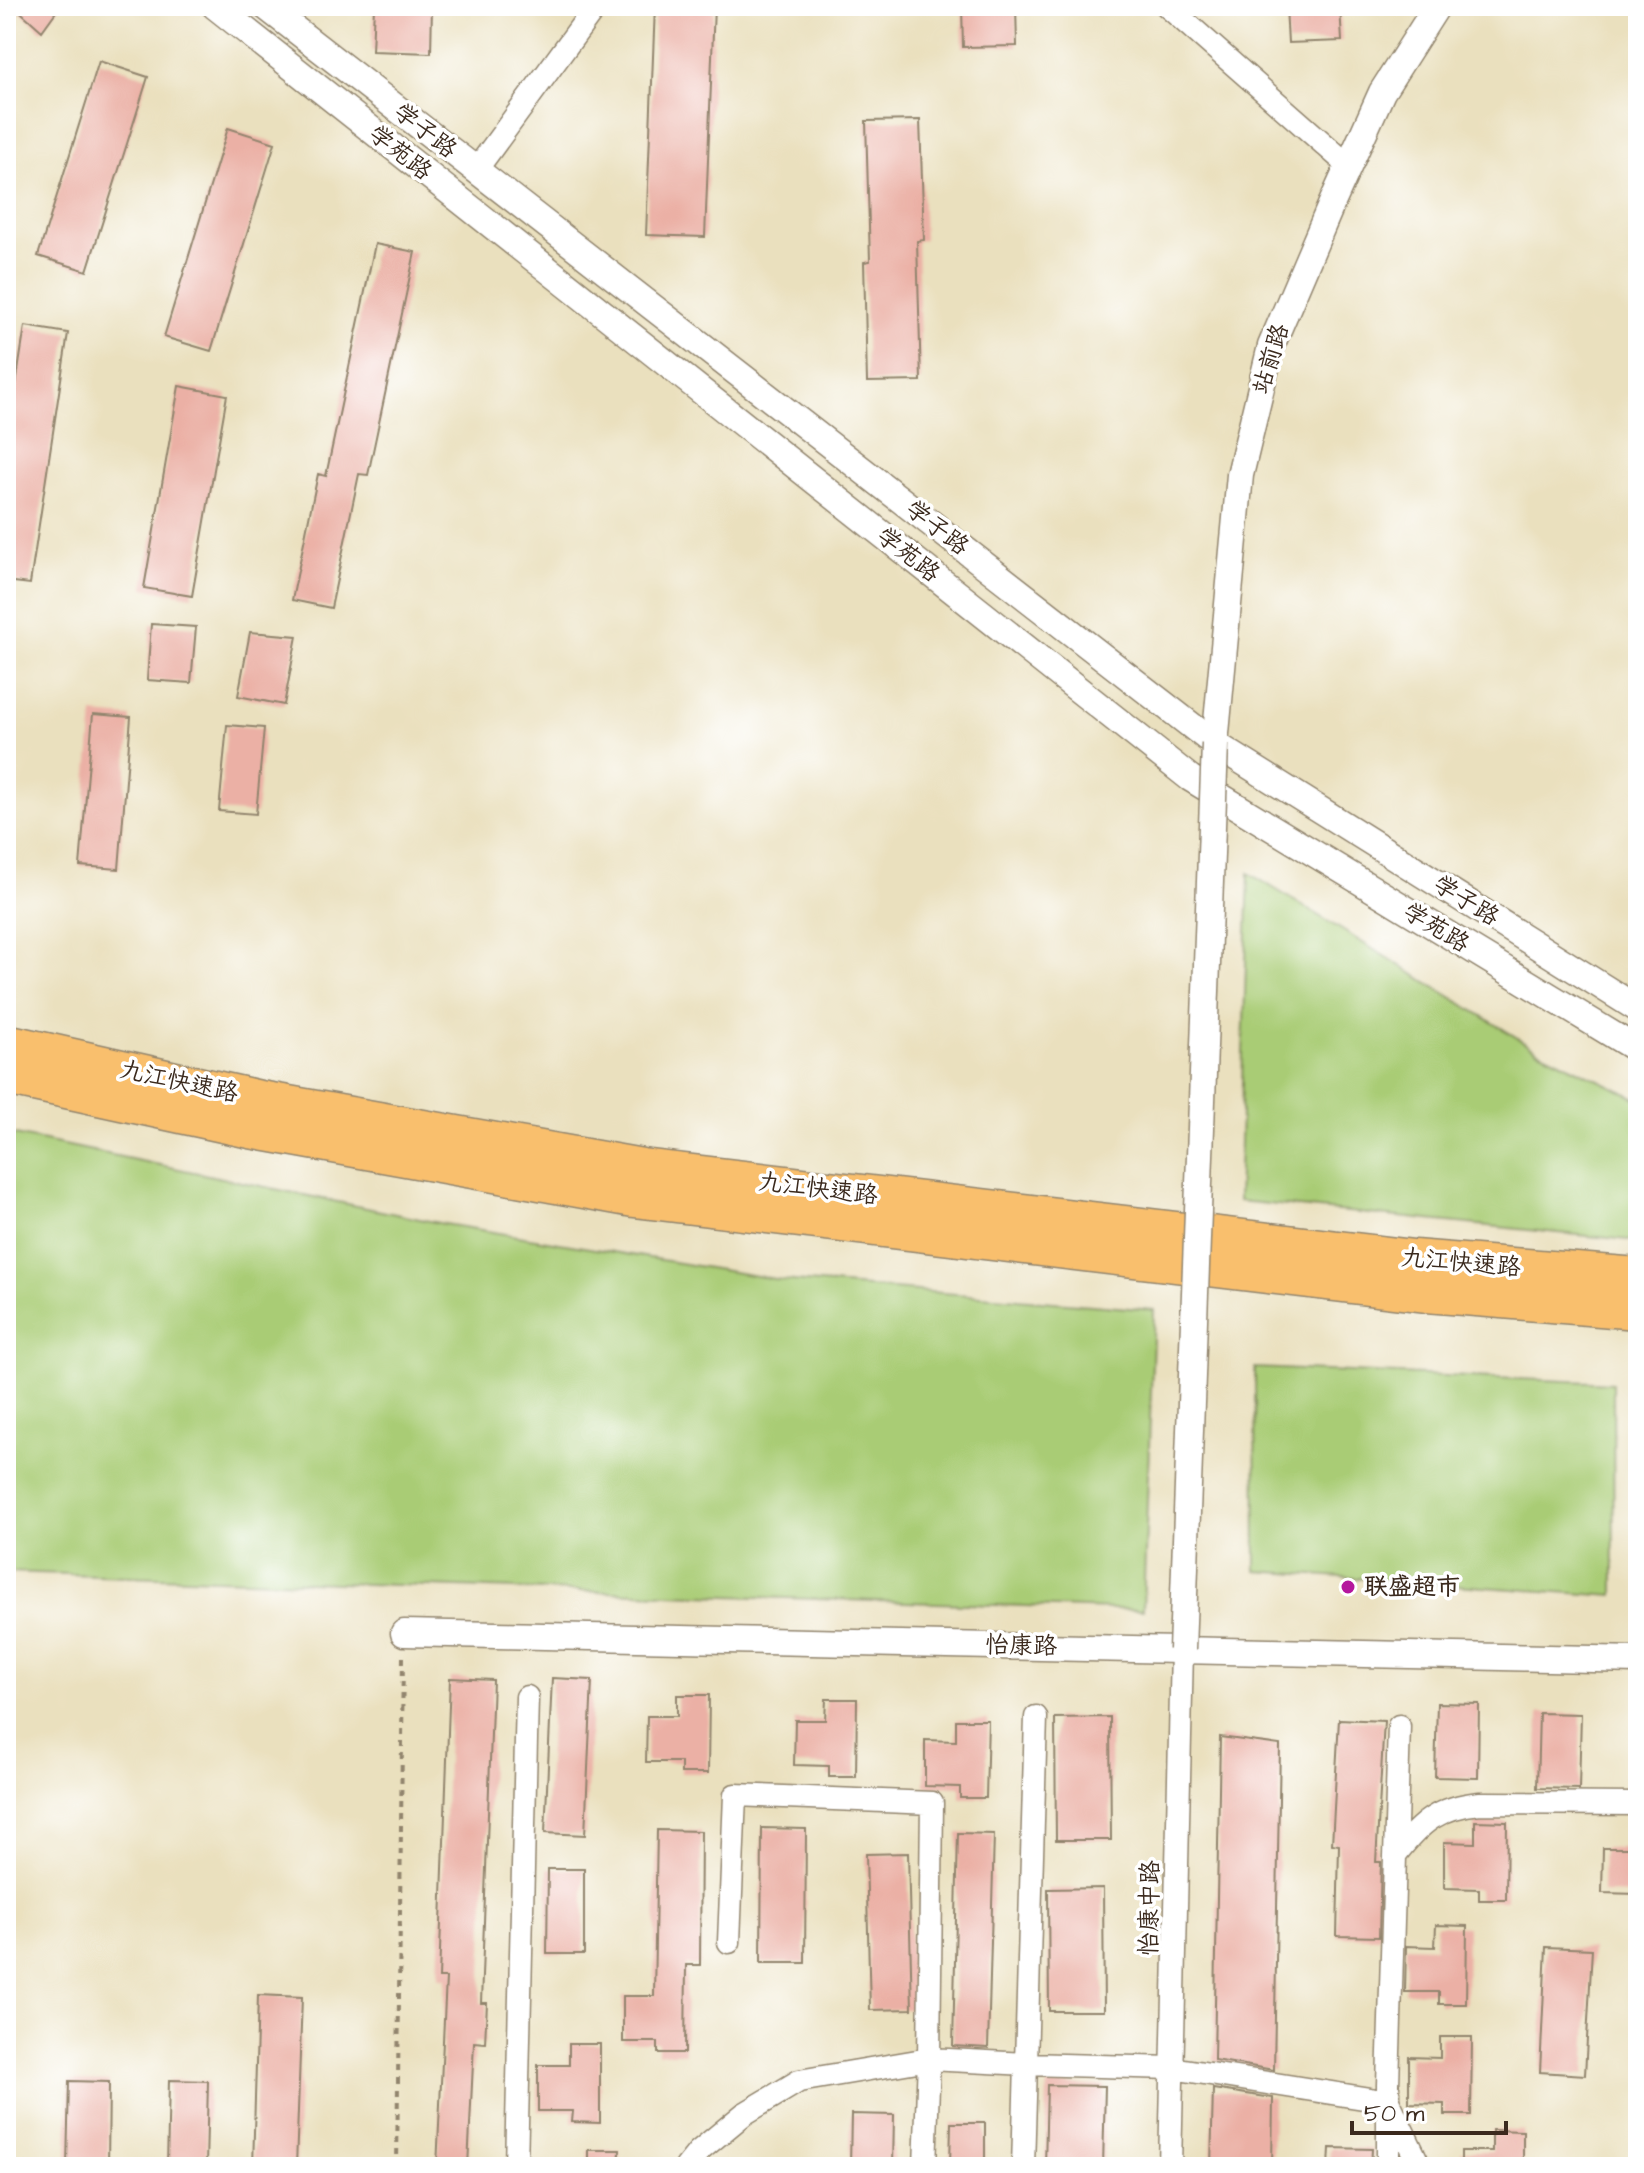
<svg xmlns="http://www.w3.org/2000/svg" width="1644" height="2173" viewBox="0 0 1644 2173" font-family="'Architects Daughter','LXGW WenKai TC',sans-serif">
<rect width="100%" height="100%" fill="#fff"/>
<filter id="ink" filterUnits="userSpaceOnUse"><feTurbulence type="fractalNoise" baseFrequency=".0125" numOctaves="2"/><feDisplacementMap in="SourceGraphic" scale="16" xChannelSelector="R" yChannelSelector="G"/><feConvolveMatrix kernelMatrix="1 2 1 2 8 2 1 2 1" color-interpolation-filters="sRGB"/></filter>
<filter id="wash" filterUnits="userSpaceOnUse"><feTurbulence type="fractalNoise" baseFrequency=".006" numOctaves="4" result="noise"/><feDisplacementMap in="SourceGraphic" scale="32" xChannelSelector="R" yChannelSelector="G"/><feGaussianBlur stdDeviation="1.8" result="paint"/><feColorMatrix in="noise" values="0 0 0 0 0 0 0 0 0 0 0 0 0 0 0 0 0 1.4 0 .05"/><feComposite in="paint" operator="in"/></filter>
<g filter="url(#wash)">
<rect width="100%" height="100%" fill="#eae0be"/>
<path fill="#a9cc75" stroke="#727b4a" stroke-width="2" d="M1249 873 1539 1051 1638 1099V1241L1238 1201Z
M6 1133 439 1223 781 1280 1154 1310 1143 1610 6 1572Z
M1255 1368 1613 1383 1614 1596 1256 1571Z"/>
<g id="blocks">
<path fill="#ebb0a5" d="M14 6H60L42 31Z
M374 6H432L431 53 372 51Z
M655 6H714L705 237 646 235Z
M962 6H1016L1017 46 963 47Z
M1286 6H1340L1342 41 1288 43Z
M99 61 148 77 87 271 38 256Z
M920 120 924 240 917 241 921 381 867 382 864 262 870 261 866 121Z
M228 128 275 143 211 351 164 337Z
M375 244 415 252 368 475 359 474 331 608 292 600 318 474 326 476Z
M25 326 68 333 30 584 6 581V449Z
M179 386 227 395 192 596 144 588Z
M151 624 196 627 191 683 147 680Z
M250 632 297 636 284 705 238 696Z
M93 714 131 717 119 869 80 866Z
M227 725 264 728 256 814 219 811Z
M450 1678 493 1680 481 2003H487L485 2043 474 2042 468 2167H437L446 1978H439Z
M552 1678 592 1680 585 1835 545 1833Z
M677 1695H709L708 1773H681V1762H646L647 1716H677Z
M826 1699H857L856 1777H829V1766L794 1765 795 1720H825Z
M1437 1703 1479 1704 1478 1778 1435 1777Z
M1539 1713 1581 1714 1579 1789 1537 1788Z
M1110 1717 1111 1840H1056L1055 1718Z
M1339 1719 1384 1721 1376 1862H1381L1379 1937 1337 1936 1339 1845 1332 1844Z
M956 1720H988L986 1798H960V1787L925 1786V1740L956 1741Z
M1220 1737 1280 1745 1274 2070 1214 2060Z
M1475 1821 1507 1822 1506 1900H1479V1889L1444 1888V1842L1475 1843Z
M762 1828 806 1829 805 1963H761Z
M657 1830 701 1831 700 1965H686L685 2053H658V2042H623V1996H654Z
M958 1833 994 1834 988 2048 953 2046Z
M1603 1848H1638V1894L1602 1893Z
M908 1853 912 2009 870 2010 866 1854Z
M548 1869H584V1954H547Z
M1103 1888 1104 2011H1049L1048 1889Z
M1436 1925 1467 1926 1466 2004H1439V1992H1405L1406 1946 1435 1947Z
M1546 1947 1592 1949 1585 2075 1540 2072Z
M258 1995 302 1997 296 2167H253Z
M1440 2037H1472L1471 2115H1444V2104L1409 2103V2057L1440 2058Z
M569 2044H600V2123L572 2122 573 2111H538V2065H569Z
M169 2080 208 2081 206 2167H167Z
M69 2081 109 2082 108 2167H67Z
M1047 2085 1105 2086 1103 2167H1045Z
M1213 2089 1273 2098 1272 2167H1211Z
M851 2114 894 2115 893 2167H850Z
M951 2123H985V2167H950Z
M1492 2130 1523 2131V2167H1461V2151H1492Z
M1330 2148 1372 2149 1371 2167H1329Z
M588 2150H620L619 2167H588Z"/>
</g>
</g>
<g filter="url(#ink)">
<use href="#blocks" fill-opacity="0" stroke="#92856e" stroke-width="2"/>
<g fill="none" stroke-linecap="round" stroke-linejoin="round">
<defs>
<path id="minor" d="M1167 6 1349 166
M476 170 596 6
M1396 1854C1421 1822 1439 1807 1480 1803L1638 1804
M729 1942 735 1795 932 1803 929 2059 925 2167
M516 2167 527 1697
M686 2167 698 2152 744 2114 799 2081 929 2059 1027 2064 1172 2068 1389 2102 1420 2167
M1023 2167 1036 1717
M1170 2167 1182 1650
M1388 2167V2085L1399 1726"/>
<path id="tertiary" d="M215 6 1190 778 1638 1050
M265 6 1215 744 1638 1009
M1215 744 1240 475 1271 346 1332 203 1382 92 1437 6
M404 1633 1638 1660"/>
<path id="motorway" d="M6 1043 260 1100 642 1168 1414 1259 1638 1277
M6 1076 250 1129 634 1198 1426 1293 1638 1310"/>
</defs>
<use href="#minor" stroke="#92856e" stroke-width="25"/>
<use href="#tertiary" stroke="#92856e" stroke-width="29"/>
<use href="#motorway" stroke="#92856e" stroke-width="41"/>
<path stroke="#92856e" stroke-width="4" stroke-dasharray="6 6" stroke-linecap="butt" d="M397 2167 403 1656"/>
<use href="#minor" stroke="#fff" stroke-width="22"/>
<use href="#tertiary" stroke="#fff" stroke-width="26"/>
<use href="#motorway" stroke="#f9bf6d" stroke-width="38"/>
<defs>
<path id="tertiary-bridge" d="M1182 1650 1215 744"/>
</defs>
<use href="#tertiary-bridge" stroke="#92856e" stroke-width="29" stroke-linecap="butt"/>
<use href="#tertiary-bridge" stroke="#fff" stroke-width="26"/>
</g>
</g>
<circle fill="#b5179e" stroke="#fff" stroke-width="3" cx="1348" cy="1587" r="8"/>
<g text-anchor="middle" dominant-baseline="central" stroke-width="7" stroke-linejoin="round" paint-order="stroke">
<g font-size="24" fill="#3b2a1e" stroke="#fff">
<text transform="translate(425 131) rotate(38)">学子路</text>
<text transform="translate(400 153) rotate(38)">学苑路</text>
<text transform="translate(1271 359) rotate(-73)">站前路</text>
<text transform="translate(937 528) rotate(38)">学子路</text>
<text transform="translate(908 555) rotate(38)">学苑路</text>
<text transform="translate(1466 901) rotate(32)">学子路</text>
<text transform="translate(1436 928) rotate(31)">学苑路</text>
<text transform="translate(179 1082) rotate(12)">九江快速路</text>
<text transform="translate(818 1189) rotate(7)">九江快速路</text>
<text transform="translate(1461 1263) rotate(5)">九江快速路</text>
<text transform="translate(1021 1646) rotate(1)">怡康路</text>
<text transform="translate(1150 1908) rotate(-89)">怡康中路</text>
</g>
<g font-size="24" font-weight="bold" fill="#3b2a1e" stroke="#fff" text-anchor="start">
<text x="1364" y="1587">联盛超市</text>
</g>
</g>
<rect width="1644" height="2173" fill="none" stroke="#fff" stroke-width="32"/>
<path d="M1352 2121v12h154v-12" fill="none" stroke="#3b2a1e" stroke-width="4"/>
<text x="1364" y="2121" font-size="24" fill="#3b2a1e" stroke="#ffffff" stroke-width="6" paint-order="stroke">50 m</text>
</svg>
